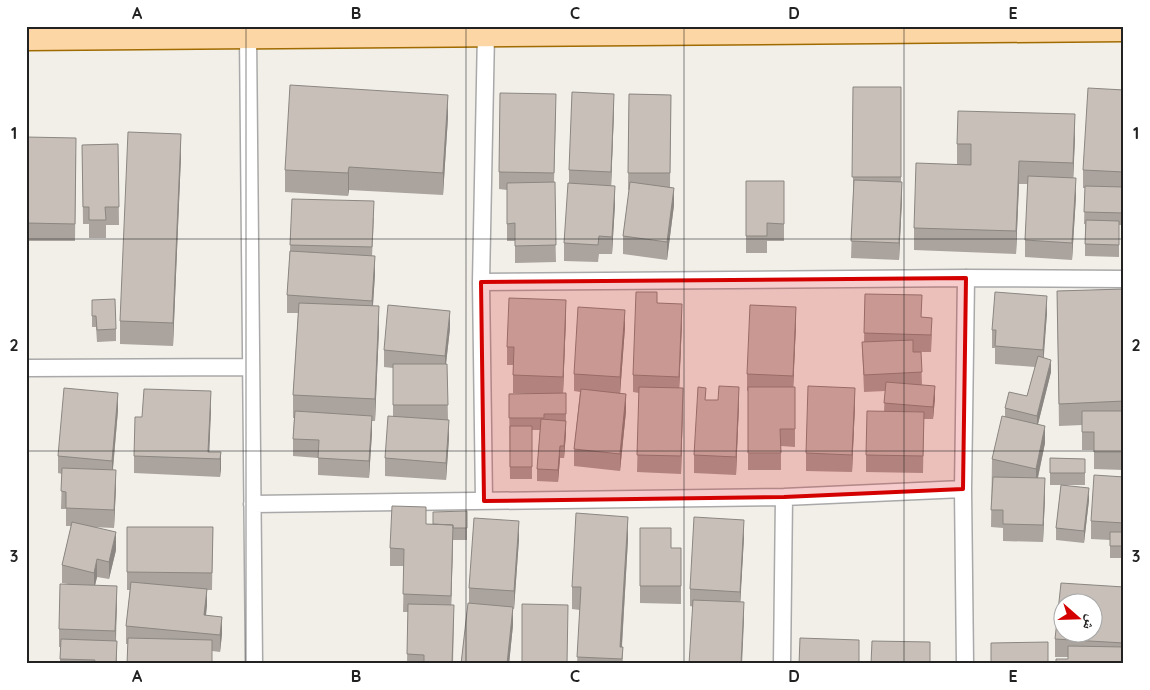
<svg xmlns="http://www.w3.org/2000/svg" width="1150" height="690" viewBox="0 0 1150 690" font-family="Quicksand,'Noto Naskh Arabic',sans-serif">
<rect width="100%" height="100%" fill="#f2efe9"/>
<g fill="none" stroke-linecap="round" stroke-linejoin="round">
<defs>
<path id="street" d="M248 35 254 664
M481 282 486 33
M26 368 251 367
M484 501 481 282 966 278 1124 279
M252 504 784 497 963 489
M782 664 784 497
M965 664 963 489 966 278"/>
<path id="primary" d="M26 37 1124 28"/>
</defs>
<use href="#street" stroke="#a9a9a9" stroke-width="19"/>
<use href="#primary" stroke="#a06b00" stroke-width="29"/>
<use href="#street" stroke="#fff" stroke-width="16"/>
<use href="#primary" stroke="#fcd6a4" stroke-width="26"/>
</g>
<path fill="#aba49e" d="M853 87H901V182L902 199 899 260 851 258 853 195Z
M1124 90V225H1119V257L1085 256V224H1084L1085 188H1083V170Z
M629 94 671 95 670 187 674 205 667 260 623 254V236L629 190H628Z
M614 111 611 186 615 204 612 254H599L598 262 564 261V243L569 183V170Z
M556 112 554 182 556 262 515 263V241H507V190L499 189V172Z
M448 117 443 195 349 190 348 196 285 192V170Z
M26 137 76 155 75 241H26Z
M1075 137 1073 178 1076 196 1072 260 1025 257V240L1028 184H1019L1016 254 914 250V228L957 165V144Z
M118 144 119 225H106V238H89V224H83L82 145Z
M181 156 173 346 120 344V321Z
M746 181H784V241H767V253H746Z
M292 199 374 218 372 256 375 274 373 306 379 329 375 421H372V433L369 478 318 475V458L293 456V439L294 418H293V395L298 313H287V295L290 251Z
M1124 289V470L1094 469V450H1082V425L1059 426 1057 291Z
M865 294 921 317 932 335 931 352H913H921L922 385 935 398 933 419H924L923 473 866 472V455L884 411 885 391 864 392 862 342H864Z
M92 300 116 329V341L97 342 96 327H92Z
M657 303 682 322 679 388 683 406 681 474 637 472 639 393 633 392V375Z
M1047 313 1043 358 1051 372 1038 424 1045 443 1038 478 1045 496 1043 542 1003 541V528L991 527 992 459 1005 417V408L1027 396 1035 367 995 364V348H992V330Z
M566 317 563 393H566V433L564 458H560L558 482 537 481V469L540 430H532V479H510L509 394 544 393H513V365H507V347Z
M796 324 793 387H795V447L781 446V470H748V391H747V374Z
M625 327 620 393 626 411 620 471 574 466V449L580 392 574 391V374Z
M450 328 446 364H447L448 420 449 438 446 480 385 476V458L393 416V368L384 367V350Z
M706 400 739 404 736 475 694 473V455Z
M855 405 852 472 806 471V453Z
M211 409 209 452H221L220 477 134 473V456L142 417Z
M118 410 113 470 116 487 114 528 92 527 116 550 109 579 97 577 95 585 117 603 116 641H117V664H60V647H59V629L68 584 62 583V565L71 526H66V509H61L62 474 58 473V456Z
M1050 458 1085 459V485H1062L1089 500 1084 543 1056 540V528L1061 485H1050Z
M1124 477V558H1110V540L1091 539V521Z
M467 511V540H453L451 605 454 622 453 664H407L408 612H403L404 566H390V548L426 524H433Z
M127 527H213L212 590H207L206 615 222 634 220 652 212 651V664H127L128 644H126V626L130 590H127Z
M640 528 671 548H681V604L640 603Z
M744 537 740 602 744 620 690 606V589Z
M519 539 514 609H513V625L509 664H461L469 603V588Z
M628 539 622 647 623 664H577L580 610 572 609V587Z
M1124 587V664L1068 659V657H1055V639Z"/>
<path fill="#8b8681" d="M614 94V111L611 189V172Z
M448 95V117L443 195V173Z
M1075 114V137L1073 185V163Z
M181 134V156L173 346V323Z
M1019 161V184L1016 254V231Z
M349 167V190L348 196V173Z
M1076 178V196L1072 260V243Z
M902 182V199L899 260V243Z
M615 186V204L612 254V237Z
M674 188V205L667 260V242Z
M375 256V274L372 318V301Z
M1047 296V313L1043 368V350Z
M566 300V317L563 394V377Z
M682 304V322L679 394V377Z
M379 306V329L375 421V399Z
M796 307V324L793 393V376Z
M625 310V327L620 395V377Z
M450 311V328L445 373V356Z
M1051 360V372L1037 428V416Z
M935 386V398L933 419V407Z
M739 387V404L736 475V457Z
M683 388V406L681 474V456Z
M855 388V405L852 472V455Z
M211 391V409L209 459 208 452Z
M118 393V410L112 478V461Z
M626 394V411L620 471V454Z
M372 416V433L369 478V461Z
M449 420V438L446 480V463Z
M566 421V433L564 458V446Z
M1045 426V443L1036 486V469Z
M560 446V458L558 482V470Z
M221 452V470L220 477V459Z
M116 470V487L114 528V510Z
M1045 478V496L1043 542V525Z
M1089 488V500L1084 543V531Z
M628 517V539L621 659 620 647Z
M744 520V537L740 609V592Z
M519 521V539L514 609V591Z
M453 525V542L451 613V596Z
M116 532V550L109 579V562Z
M97 559V577L94 590V573Z
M117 586V603L115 649V631Z
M207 589V606L204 633V615Z
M744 602V620L742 664H741Z
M513 607V625L509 664H507Z
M222 617V634L220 652V635Z"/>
<path fill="#c7bfb8" stroke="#8b8681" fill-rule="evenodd" d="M290 85 448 95 443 173 349 167 348 173 285 170Z
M853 87H901V177H852Z
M1088 88 1124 90V172L1083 170Z
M572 92 614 94 611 172 569 170Z
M500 93 556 94 554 173 499 172Z
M629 94 671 95 670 173H628Z
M958 111 1075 114 1073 163 1019 161 1016 231 914 228 916 163 971 165V144H957Z
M128 132 181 134 173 323 120 321Z
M26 137 76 138 75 224 26 223Z
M118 144 119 207H105L106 220H89V207H83L82 145Z
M1028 176 1076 178 1072 243 1025 240Z
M854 180 902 182 899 243 851 241Z
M746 181H784V224L767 223V236H746Z
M555 182 556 245 515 246V223L507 224V183Z
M630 182 674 188 667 242 623 236Z
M568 183 615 186 612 237 599 236 598 245 564 243Z
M1085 186 1124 187V213L1084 212Z
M292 199 374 201 372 247 290 245Z
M1086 220 1119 221V245L1085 244Z
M290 251 375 256 372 301 287 295Z
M1124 289V401L1059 404 1057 291Z
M636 292H657V303L682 304 679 377 633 375Z
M995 292 1047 296 1043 350 995 346 996 330H992Z
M865 294 922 295 921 317 932 318 931 335 864 333Z
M509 298 566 300 563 377 513 375 514 347H507Z
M115 299 116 329 97 330 96 316H92V300Z
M299 303 379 306 375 399 293 395Z
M388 305 450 311 445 356 384 350Z
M750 305 796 307 793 376 747 374Z
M578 307 625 310 620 377 574 374Z
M913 340V352H921L922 372 864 375 862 342Z
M1038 356 1051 360 1037 416 1005 408 1009 392 1027 396Z
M393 364H447L448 405H393Z
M886 382 935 386 933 407 884 403Z
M719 386 739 387 736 457 694 455 698 387 706 388 705 400H718Z
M808 386 855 388 852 455 806 453Z
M639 387 683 388 681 456 637 455Z
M748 387H795V429H780L781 453H748Z
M64 388 118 393 112 461 58 456Z
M144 389 211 391 208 452H221L220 459 134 456 135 417H142Z
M581 389 626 394 620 454 574 449Z
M566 393V414H544V418H509V394Z
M295 411 372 416 369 461 318 458 319 440 293 439Z
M867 411 924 412 923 456 866 455Z
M1082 411H1124V452H1094V432H1082Z
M388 416 449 420 446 463 385 458Z
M1002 416 1045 426 1036 469 992 459Z
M541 419 566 421 564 446H560L558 470 537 469Z
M510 426H532V467H510Z
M1050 458 1085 459V473H1050Z
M62 468 116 470 114 510 66 508V492L61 491Z
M1094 475 1124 477V523L1091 521Z
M993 477 1045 478 1043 525 1003 524V510H991Z
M1061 485 1089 488 1084 531 1056 528Z
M392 506 426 507V524L453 525 451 596 403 594 404 549 390 548Z
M467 511V528H453V525L433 524V512Z
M576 513 628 517 620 647H623L622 659 577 657 581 587H572Z
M694 517 744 520 740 592 690 589Z
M474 518 519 521 514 591 469 588Z
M72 522 116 532 109 562 97 559 94 573 62 565Z
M127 527H213L212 573 127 572Z
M640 528H671V548H681V586H640Z
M1110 532H1124V546H1110Z
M131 582 207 589 204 615 222 617 220 635 126 626Z
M1061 583 1124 587V643L1055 639ZM1062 602H1092V632H1062Z
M60 584 117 586 115 631 59 629Z
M693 600 744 602 741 664H689Z
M468 603 513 607 507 664H461Z
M408 604 454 605 452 664H424V655L407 654Z
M522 604 568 605 567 664H522Z
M128 638 212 640V664H127Z
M800 638 859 640V664H799Z
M61 639 117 641 116 664H94L95 660 60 659Z
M872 641 930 642V664H871Z
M1048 642V664H991V643Z
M1068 646 1124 647V664H1056V659H1068Z"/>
<path fill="#d40000" fill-opacity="0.2" stroke="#d40000" stroke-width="4" stroke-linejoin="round" d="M966 278 963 489 784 497 484 501 481 282Z"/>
<path fill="none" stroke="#222" stroke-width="1" stroke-opacity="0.55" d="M246 26V664M466 26V664M684 26V664M904 26V664M26 239H1124M26 451H1124"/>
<rect width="1150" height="690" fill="none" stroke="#ffffff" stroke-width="55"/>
<g transform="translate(1078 618) rotate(110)"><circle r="24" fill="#ffffff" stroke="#a7a7a7"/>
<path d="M0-4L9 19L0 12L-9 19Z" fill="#d40000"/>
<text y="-8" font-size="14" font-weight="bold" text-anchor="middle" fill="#222222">ش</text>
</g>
<rect x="28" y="28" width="1094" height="634" fill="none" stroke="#222" stroke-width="2"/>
<g font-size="16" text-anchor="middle" font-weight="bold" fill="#222">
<text x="137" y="19">A</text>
<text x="356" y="19">B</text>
<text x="575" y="19">C</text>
<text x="794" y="19">D</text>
<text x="1013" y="19">E</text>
<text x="14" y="139">1</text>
<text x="1136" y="139">1</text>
<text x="14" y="351">2</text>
<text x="1136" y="351">2</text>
<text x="14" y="562">3</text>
<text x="1136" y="562">3</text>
<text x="137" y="682">A</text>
<text x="356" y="682">B</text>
<text x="575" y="682">C</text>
<text x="794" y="682">D</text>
<text x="1013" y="682">E</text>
</g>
</svg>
